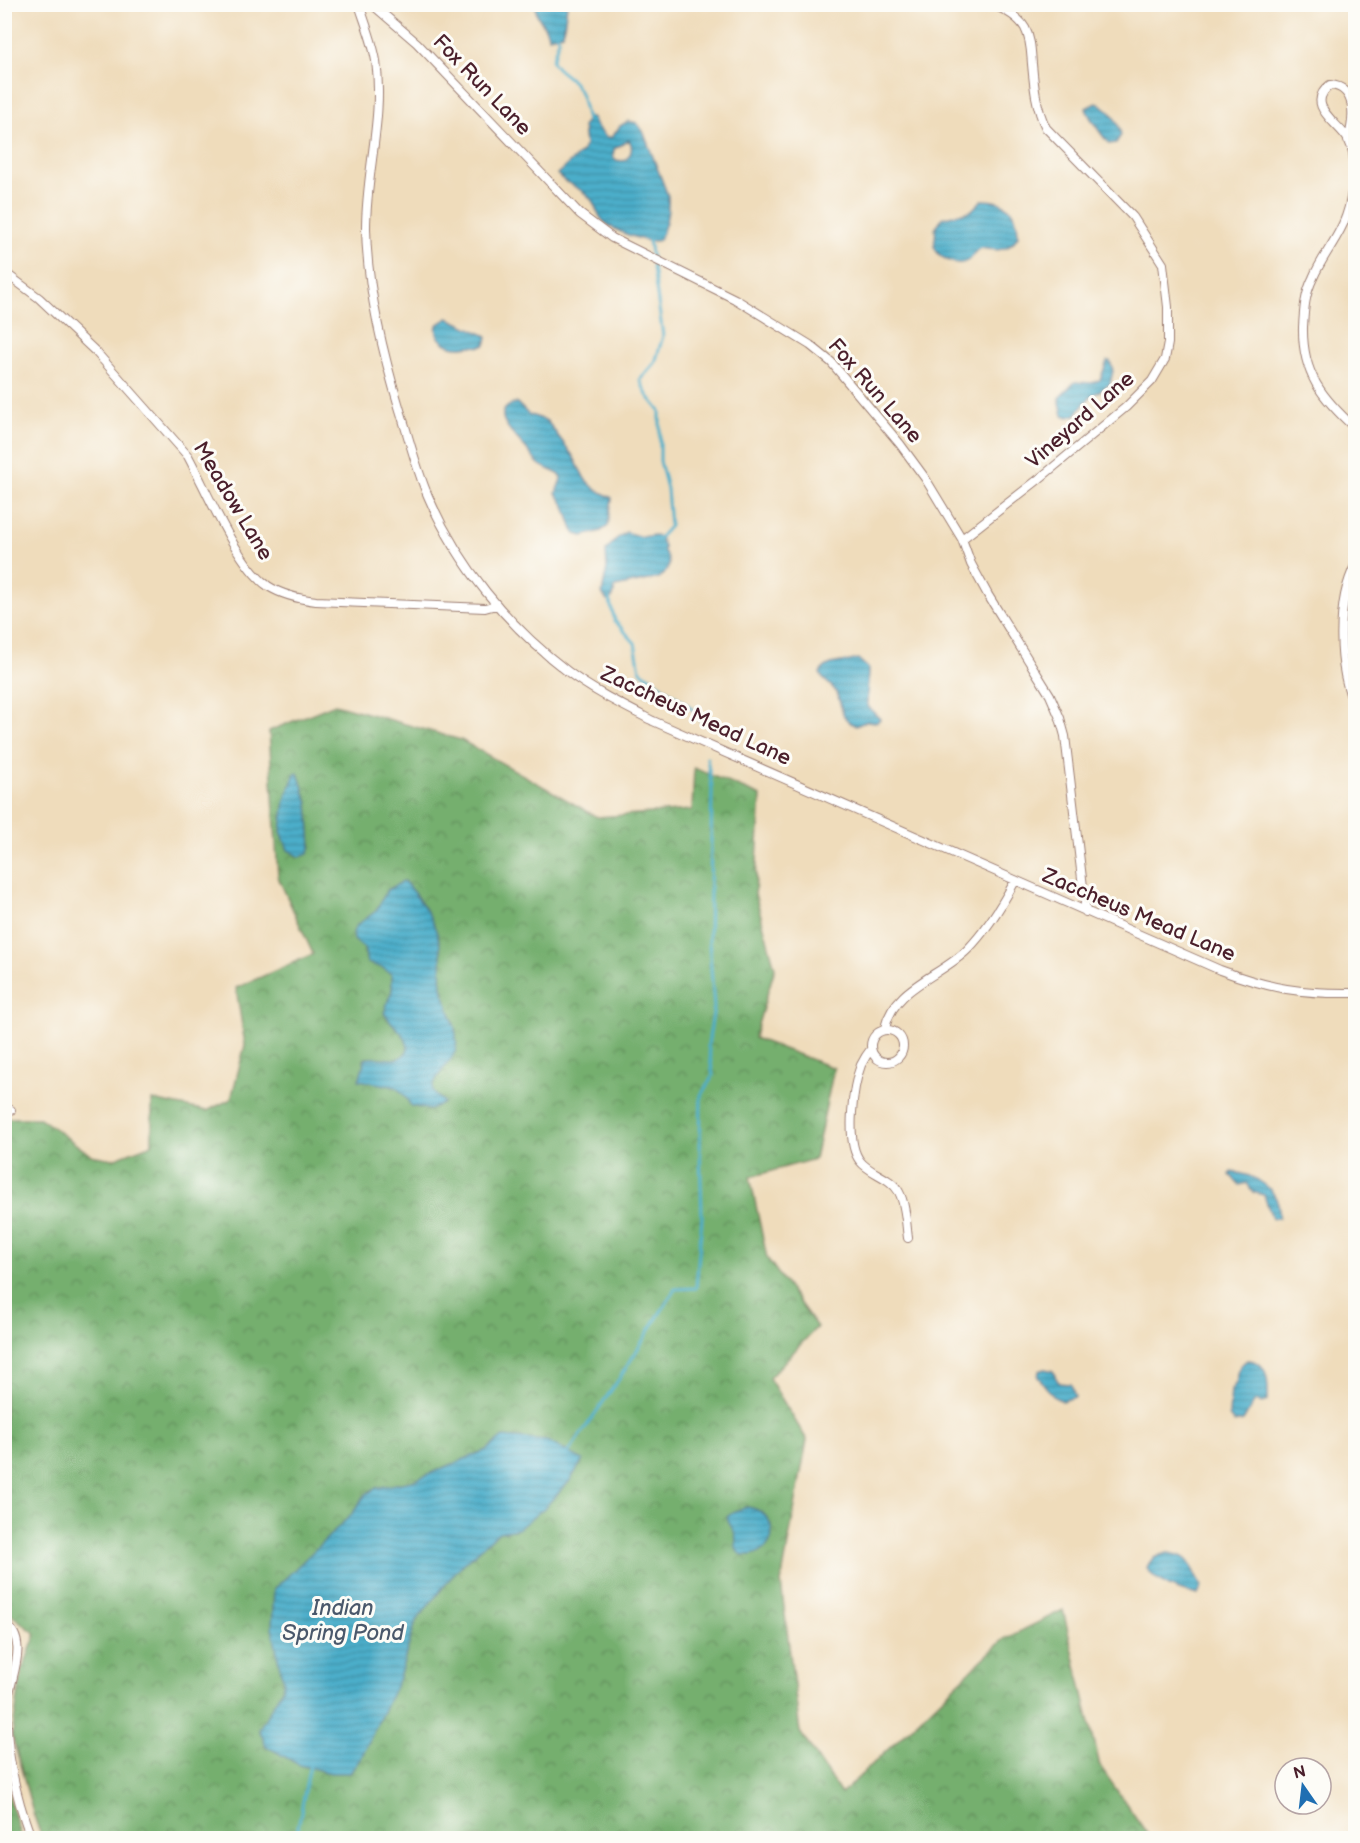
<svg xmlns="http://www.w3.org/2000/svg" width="1360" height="1843" viewBox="0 0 1360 1843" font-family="'Balsamiq Sans',sans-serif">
<defs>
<pattern id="forest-crowns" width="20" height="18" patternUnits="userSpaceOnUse" patternTransform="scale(1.5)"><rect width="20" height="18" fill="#75af6e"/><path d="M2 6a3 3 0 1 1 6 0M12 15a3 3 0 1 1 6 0" fill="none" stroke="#628e5b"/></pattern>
<pattern id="water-rules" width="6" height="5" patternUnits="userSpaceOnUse" patternTransform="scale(1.5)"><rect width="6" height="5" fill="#4baeca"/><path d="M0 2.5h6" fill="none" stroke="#408da4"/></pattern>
</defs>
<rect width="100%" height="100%" fill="#fdfcf7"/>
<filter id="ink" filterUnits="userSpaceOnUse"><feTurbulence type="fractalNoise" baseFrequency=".0167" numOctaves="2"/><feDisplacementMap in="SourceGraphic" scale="12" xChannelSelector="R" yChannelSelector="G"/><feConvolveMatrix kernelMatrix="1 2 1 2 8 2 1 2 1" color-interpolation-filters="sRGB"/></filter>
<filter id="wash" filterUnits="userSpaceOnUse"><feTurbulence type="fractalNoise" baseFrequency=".008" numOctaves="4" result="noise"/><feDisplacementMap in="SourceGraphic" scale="24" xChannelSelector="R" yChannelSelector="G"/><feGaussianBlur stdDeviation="1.35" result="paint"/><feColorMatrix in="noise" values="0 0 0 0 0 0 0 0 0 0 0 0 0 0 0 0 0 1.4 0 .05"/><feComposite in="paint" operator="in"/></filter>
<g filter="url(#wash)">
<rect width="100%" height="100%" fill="#efdcbb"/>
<path fill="url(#forest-crowns)" stroke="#60674c" stroke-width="1.5" d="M335 704 461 740 597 817 692 810 694 768 761 796 755 894 775 968 754 1038 834 1068 815 1159 750 1177 767 1258 817 1327 769 1378 807 1440 781 1583 800 1732 841 1794 1004 1639 1063 1610 1100 1766 1150 1838H42L33 1813 12 1735 22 1671 36 1634 5 1610 4 1118H40L91 1155 113 1159 152 1144V1100L207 1111 231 1099 245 1045 236 988 313 954 278 877 269 731Z
M5 1784 22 1838H5Z"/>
<path fill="url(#water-rules)" stroke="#4a667a" stroke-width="1.5" fill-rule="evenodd" d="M536 5H567L563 34 548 37C548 25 534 19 536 5Z
M1096 103C1109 106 1119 123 1121 135L1116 143 1109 144C1103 136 1088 117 1086 108Z
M589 117H592L596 126 606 137H612L620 126 628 121 637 123 643 131 668 196C669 210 666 227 659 240 648 245 608 229 601 218 594 210 598 205 587 195 578 186 565 184 557 174L583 151 585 145 583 125ZM629 140C634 147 631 157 623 161L616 160 613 156 614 149Z
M982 200C1007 200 1018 211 1018 236 1008 252 998 251 981 248 975 251 972 258 967 261 957 268 938 257 935 248 933 242 937 236 935 229L942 218 971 211Z
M448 318 485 335 487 338 485 345C479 348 477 346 471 346 465 346 467 347 461 347 448 348 434 339 437 325Z
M1107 361H1110L1113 371 1110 384 1090 397 1075 415 1068 417 1063 415 1059 398 1075 382 1092 383 1100 380Z
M517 403 528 414 547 421 573 456 585 479 595 489 612 498 608 526 601 531 583 536 576 534 573 530 565 506 556 493 561 479 560 475C554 471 545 469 539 464 533 459 529 451 524 446 514 435 486 410 517 403Z
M626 532 641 537 654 535 660 537 664 547V552C672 561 670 572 658 578L615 587 613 597 607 601 602 593 607 568 606 551 615 540Z
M858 659 868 668 867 706 880 719 877 722 867 721 856 726C838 717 844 708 836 692 832 684 823 682 820 673 829 659 845 664 858 659Z
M295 773H298L308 803 311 846 308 854 300 857 288 850 281 831 285 800Z
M404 881C423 903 439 924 441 954 442 967 440 978 443 991 448 1010 459 1028 456 1049 454 1061 427 1082 434 1093 437 1097 441 1098 444 1103L430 1110 411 1106 405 1096 396 1087 359 1080 365 1059C379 1053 399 1068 408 1049 407 1033 392 1026 384 1013L392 990V975L383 968 367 963 364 948 354 940 353 932 357 925 376 911 387 890Z
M1231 1172C1256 1174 1282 1190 1279 1218H1272L1264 1195 1253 1192 1247 1183 1240 1185 1230 1175Z
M1247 1360C1270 1361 1268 1384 1268 1400L1263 1403 1257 1401 1254 1402 1243 1421 1234 1423 1229 1416 1231 1390 1236 1383 1240 1366Z
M1045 1369 1053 1371C1058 1383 1057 1384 1071 1384L1075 1397 1062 1401 1054 1397 1038 1377 1039 1371Z
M503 1437 547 1441 583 1460 569 1482 543 1509 518 1529 499 1532 457 1570 416 1621 399 1678 361 1758 350 1773H331L299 1765 266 1746 259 1729 282 1689 284 1680 281 1673 272 1627 274 1589 351 1515 366 1494 376 1488 412 1481 486 1450Z
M746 1507C776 1509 783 1548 751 1555 746 1555 741 1556 738 1552 734 1546 737 1539 735 1534 733 1527 728 1525 727 1517L735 1511Z
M1168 1553C1196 1556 1189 1571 1202 1586L1198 1595C1183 1592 1154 1583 1147 1568 1150 1558 1159 1555 1168 1553Z"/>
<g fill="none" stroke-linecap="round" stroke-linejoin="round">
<path stroke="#4baeca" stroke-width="3" d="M556 34 559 39 552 61C556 70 565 73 572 81 582 90 584 108 587 121
M649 240 663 336 655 363 640 380 647 395 660 411V461L667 489 670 526 659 538
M609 599 615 621 635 643 640 670 699 714 700 720
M568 1453 619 1379 675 1289 696 1288 702 1217 700 1150 701 1095 713 1076 708 1045 714 1007 709 942 712 788 707 758
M296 1838 310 1764"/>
</g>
</g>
<g filter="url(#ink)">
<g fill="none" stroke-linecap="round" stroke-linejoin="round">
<defs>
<path id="minor" d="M359 4C365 23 373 42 376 61 384 116 366 172 366 228 367 289 382 351 400 410 409 438 416 468 428 496 458 565 507 625 567 671 593 691 624 706 653 721L1220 970C1271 989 1301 994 1356 993
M368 4 374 6 417 43 580 214 612 238 735 299 810 345 831 362 900 444 925 478 962 539 971 564 988 595 1050 695 1060 718 1065 736 1086 912
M1348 140C1354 120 1358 87 1330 85 1303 106 1341 124 1349 141 1352 147 1354 157 1354 163 1354 186 1351 210 1340 230 1332 246 1320 261 1313 278 1305 294 1304 309 1303 327 1302 374 1322 398 1356 429
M4 272 39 298 96 352 188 456C207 491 237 565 268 586 282 595 300 599 316 601L485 608 496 605
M962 539 1039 479 1126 407 1152 381 1165 359 1168 343V307L1163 264 1133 217 1046 128C1036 108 1034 86 1032 64 1031 52 1031 39 1025 28 1018 16 1004 9 991 4
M1356 564C1336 601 1337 670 1356 708
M885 1029C892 988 941 976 967 950 987 930 1002 905 1015 881
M871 1046a16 16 0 1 1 32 0a16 16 0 1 1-32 0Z
M871 1049C867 1054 864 1059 861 1065 853 1086 845 1142 860 1161 870 1174 891 1177 899 1192 906 1205 906 1224 908 1238
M4 1112 11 1110
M4 1623C30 1640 11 1675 8 1699 3 1746 15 1794 31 1838"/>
</defs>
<use href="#minor" stroke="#9c7e73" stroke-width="10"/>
<use href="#minor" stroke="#fff" stroke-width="8"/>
</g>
</g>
<g text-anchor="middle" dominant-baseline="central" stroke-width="6" stroke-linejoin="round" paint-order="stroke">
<g font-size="21" fill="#4a1f2b" stroke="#fdfcf7">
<text transform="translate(482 85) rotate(46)">Fox Run Lane</text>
<text transform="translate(875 391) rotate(49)">Fox Run Lane</text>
<text transform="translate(1080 420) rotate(-41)">Vineyard Lane</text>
<text transform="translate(233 501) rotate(59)">Meadow Lane</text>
<text transform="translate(696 716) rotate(25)">Zaccheus Mead Lane</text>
<text transform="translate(1139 915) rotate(23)">Zaccheus Mead Lane</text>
</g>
<g font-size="22" font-style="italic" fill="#4a586b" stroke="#fdfcf7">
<text x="343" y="1608">Indian<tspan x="343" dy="25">Spring Pond</tspan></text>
</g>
</g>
<rect width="1360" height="1843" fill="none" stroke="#fdfcf7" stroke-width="24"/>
<g transform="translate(1303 1786) rotate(346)"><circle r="28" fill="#fdfcf7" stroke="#b5a4a5" stroke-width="1.5"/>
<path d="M0-4.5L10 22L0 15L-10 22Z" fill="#1f6fb2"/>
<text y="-9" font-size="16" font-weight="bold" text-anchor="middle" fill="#4a1f2b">N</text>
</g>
</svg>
